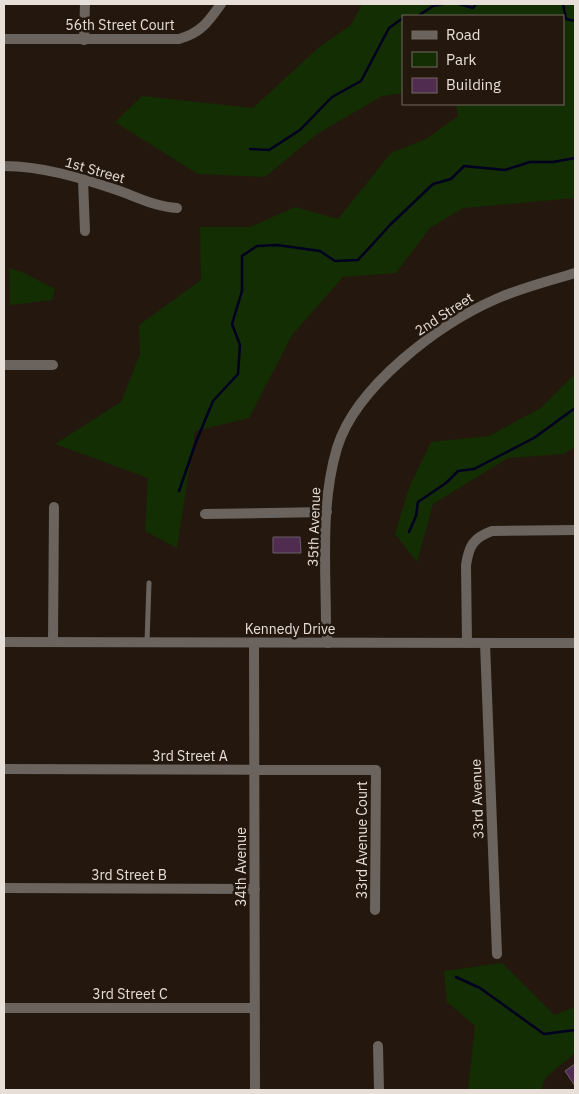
<svg xmlns="http://www.w3.org/2000/svg" width="579" height="1094" viewBox="0 0 579 1094" font-family="'IBM Plex Sans',sans-serif">
<rect width="100%" height="100%" fill="#24180e"/>
<path fill="#132e02" d="M362 4H575V198L463 208 430 228 396 273 343 277 292 335 249 418 195 431 177 548 145 531 148 478 55 444 121 402 140 354 139 325 201 280 200 227H250L295 207 338 219 391 153 426 139 458 116 456 104H563V16H403V93L382 96 317 134 265 177 198 174 115 122 142 96 253 108 317 49 351 25Z
M9 268 24 273 55 289 52 300 10 305Z
M575 374V447L564 454 508 458 433 504 417 562 395 534 410 485 431 442 489 436 541 408Z
M502 963 554 1015 575 1007V1053L546 1077 541 1090H468L475 1026 447 1002 444 971Z"/>
<g fill="none" stroke-linecap="round" stroke-linejoin="round">
<path stroke="#000121" stroke-width="2.5" d="M432 4 433 6 443 4
M459 4 473 8 476 4
M563 4 566 19 575 21
M418 16 433 6
M250 149 269 150 300 130 332 97 361 81 389 28 403 18
M179 491 196 442 213 401 238 374 240 345 232 324 242 291V256L257 246 277 245 320 251 335 261 358 260 390 225 433 184 451 179 464 166 505 170 530 162H553L575 158
M409 532 416 516 418 502 446 483 458 471 474 469 534 438 575 408
M456 977 480 988 544 1034 575 1030"/>
</g>
<path fill="#502c51" stroke="#6b5d6b" d="M273 537H300L301 553H273Z
M575 1064V1086L565 1071Z"/>
<g fill="none" stroke-linecap="round" stroke-linejoin="round">
<path stroke="#6a635e" stroke-width="5" d="M147 642 149 583"/>
<path stroke="#6a635e" stroke-width="10" d="M4 39H179C201 33 208 22 221 4
M84 40 85 4
M4 166C42 166 81 178 117 190 137 197 156 207 177 208
M83 180 85 231
M4 365H53
M205 514 327 512
M53 641 54 507
M254 643 255 1090
M328 643 326 628C326 569 320 505 337 448 356 386 439 324 496 299 521 288 549 281 575 273
M467 643 466 565C469 546 473 538 492 531L575 530
M485 643 497 954
M4 769 376 770 375 910
M4 888 255 889
M4 1008H255
M378 1046 379 1090"/>
<path stroke="#6a635e" stroke-width="10" d="M4 642 575 643"/>
</g>
<g text-anchor="middle" dominant-baseline="central" stroke-width="5" stroke-linejoin="round" paint-order="stroke">
<g font-size="14" fill="#e8dfd9" stroke="#24180e">
<text x="120" y="25">56th Street Court</text>
<text transform="translate(95 170) rotate(16)">1st Street</text>
<text transform="translate(444 314) rotate(-33)">2nd Street</text>
<text transform="translate(314 527) rotate(-88)">35th Avenue</text>
<text x="290" y="629">Kennedy Drive</text>
<text x="190" y="756">3rd Street A</text>
<text transform="translate(477 799) rotate(-92)">33rd Avenue</text>
<text transform="translate(362 840) rotate(-90)">33rd Avenue Court</text>
<text transform="translate(241 867) rotate(-90)">34th Avenue</text>
<text x="129" y="875">3rd Street B</text>
<text x="130" y="994">3rd Street C</text>
</g>
</g>
<rect width="579" height="1094" fill="none" stroke="#e8dfd9" stroke-width="10"/>
<rect x="402" y="15" width="162" height="90" fill="#24180e" stroke="#72685f"/>
<rect x="412" y="31" width="25" height="8" fill="#6a635e" stroke="#72685f"/>
<text x="446" y="40" font-size="15" fill="#e8dfd9">Road</text>
<rect x="412" y="52" width="25" height="15" fill="#132e02" stroke="#72685f"/>
<text x="446" y="65" font-size="15" fill="#e8dfd9">Park</text>
<rect x="412" y="78" width="25" height="15" fill="#502c51" stroke="#72685f"/>
<text x="446" y="90" font-size="15" fill="#e8dfd9">Building</text>
</svg>
